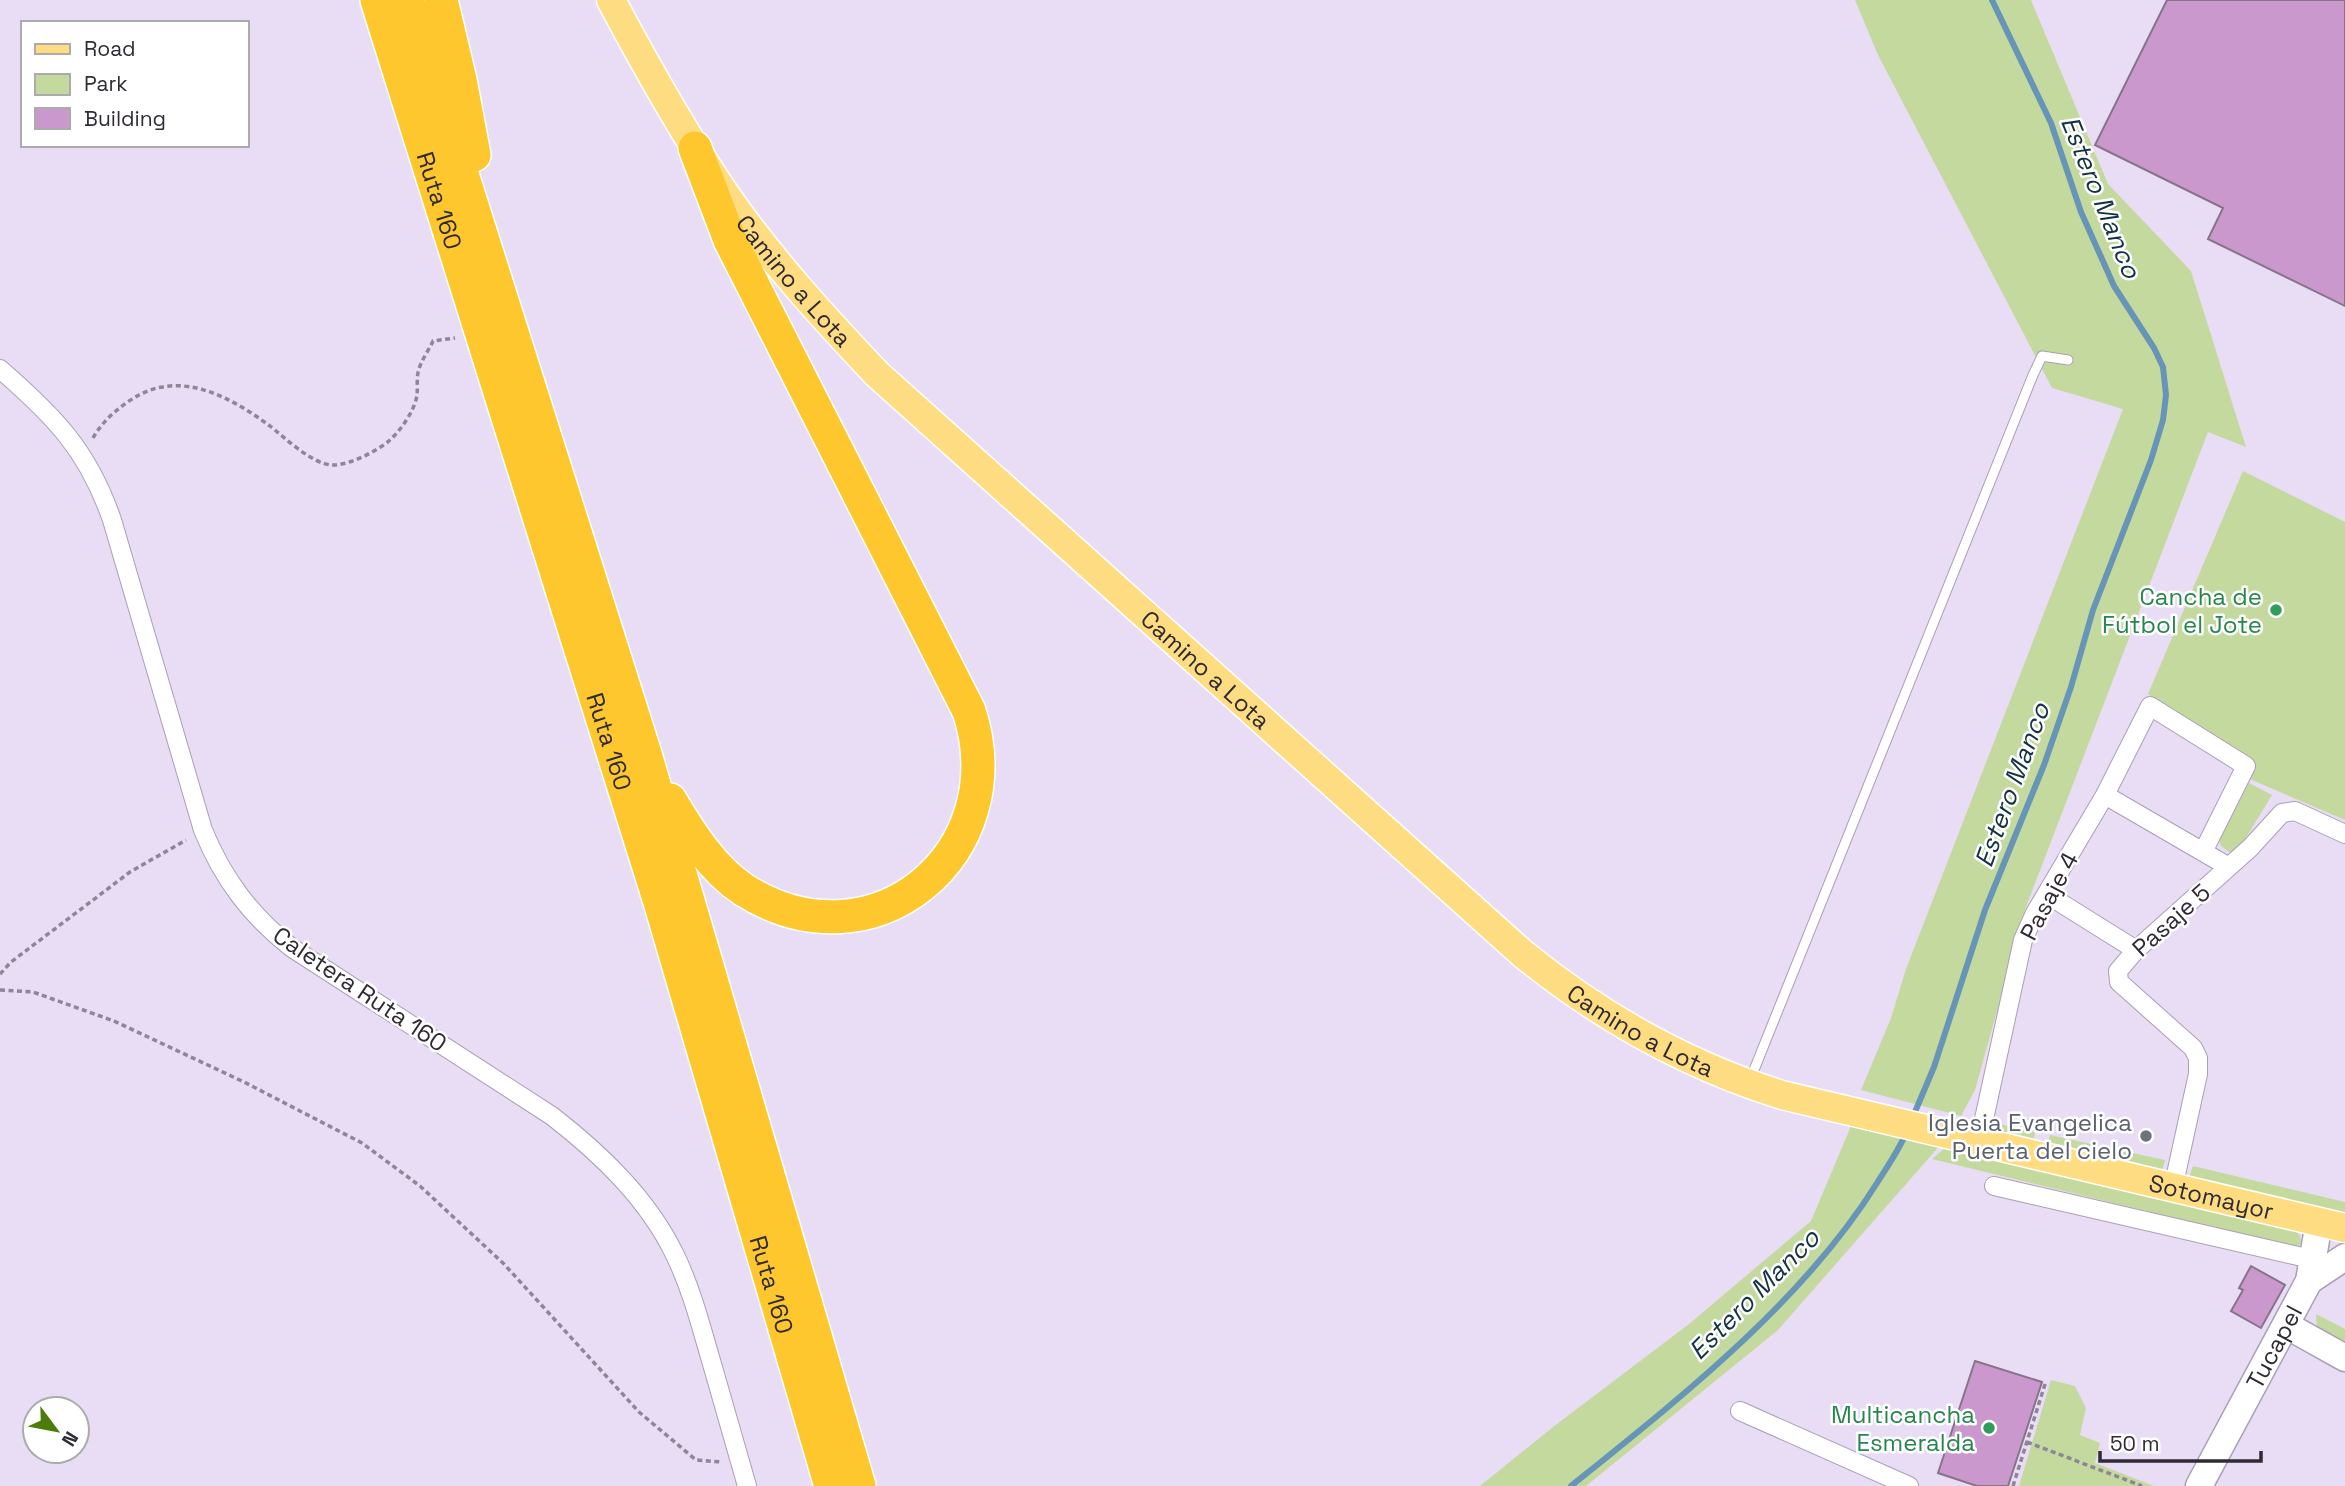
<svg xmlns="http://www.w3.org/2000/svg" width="2345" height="1486" viewBox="0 0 2345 1486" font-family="'Space Grotesk',sans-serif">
<rect width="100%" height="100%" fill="#e9ddf5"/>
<path fill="#c4d99e" d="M1855 0H2031L2108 184 2191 271 2246 447 2208 432 2026 907 1975 1090 1961 1116 1861 1090 1891 1018 1906 969 2123 409 2052 388 1878 55Z
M2243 471 2345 522V820L2245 777 2252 763 2148 694Z
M2249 783 2272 795 2239 849 2229 852 2221 846 2219 840Z
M1994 1123 2035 1132 2033 1143 1992 1135Z
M1851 1126 1942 1143 1778 1330 1586 1486H1480L1553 1427 1689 1324 1811 1221Z
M2050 1135 2091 1144 2088 1155 2047 1147Z
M1947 1146 2294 1229 2300 1236 2301 1244 2295 1247 1932 1159Z
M2109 1148 2165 1160 2162 1171 2106 1159Z
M2193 1166 2345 1202V1213L2189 1177Z
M2316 1314 2345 1329V1344L2317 1329Z
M2051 1380 2075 1386 2086 1408 2080 1435 2100 1443 2095 1463 2154 1486H2019Z"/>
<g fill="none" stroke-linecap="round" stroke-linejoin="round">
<path stroke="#6795b7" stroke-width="6" d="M1912 1119 1934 1067 1985 910 2044 765 2071 687 2093 610 2151 460 2163 420 2166 395 2163 367 2154 348 2114 286 2081 212 2051 123 1992 0
M1571 1486C1679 1399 1803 1302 1877 1183 1887 1167 1899 1150 1906 1133"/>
</g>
<path fill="#cb98ce" stroke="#867487" stroke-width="2" d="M2167 0H2345V306L2208 239 2223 208 2095 145Z
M2251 1266 2285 1285 2261 1328 2231 1311 2243 1290 2239 1288Z
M1975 1361 2042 1382 2008 1486H1977L1938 1473Z"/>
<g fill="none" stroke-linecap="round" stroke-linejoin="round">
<defs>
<path id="lane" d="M1750 1080 2033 375 2042 356 2068 360"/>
<path id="street" d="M0 369C54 416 88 450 112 520L203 830C223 879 251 916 292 948L552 1116C601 1154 648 1199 675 1255 691 1288 700 1323 710 1357 722 1400 735 1443 747 1486
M2105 795 2229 867
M2048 895 2136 950
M1979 1142 2023 940 2035 913 2105 795 2150 706 2246 766 2203 852
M1994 1186 2311 1259
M2173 1188 2198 1074V1058L2193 1048 2119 982 2118 971 2136 950 2250 848 2282 813 2295 811 2345 834
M1740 1411 1909 1486"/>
<g id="secondary">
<path d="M2309 1281 2345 1257"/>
<path d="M2286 1325 2345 1358"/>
<path id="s1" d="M2199 1486 2309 1281 2319 1222"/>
</g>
<g id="primary">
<path id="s2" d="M611 0C646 66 683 132 725 194 770 259 823 317 877 374L1523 954C1602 1018 1686 1065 1782 1095L2345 1228"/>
</g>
<g id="highway">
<path id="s3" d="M377 0 661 905 831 1486"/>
<path d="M407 0 645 754 859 1486"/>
<path d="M441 0 460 80 474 155"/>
<path d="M670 800C689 832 712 869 744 890 874 972 1015 853 969 711L730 240 695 148"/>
</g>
</defs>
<use href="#lane" stroke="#aa9eb5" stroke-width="11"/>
<use href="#street" stroke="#aa9eb5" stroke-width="20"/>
<use href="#secondary" stroke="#aa9eb5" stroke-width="29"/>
<use href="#primary" stroke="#fff" stroke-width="31"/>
<use href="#highway" stroke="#fff" stroke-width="36"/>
<path stroke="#8e8596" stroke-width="3.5" stroke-dasharray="5 3.5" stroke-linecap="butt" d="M93 438C103 420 121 405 139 395 184 371 232 398 270 426 285 438 312 464 332 465 348 466 379 450 390 440 401 430 415 410 417 395 418 387 416 377 419 369 422 359 429 350 433 341L455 338
M0 974 11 962 130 872 186 840
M0 990 33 992 114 1021 244 1082 362 1143 420 1186 504 1264 639 1412 696 1460 722 1462
M2027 1442 2142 1486
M2013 1486 2046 1381"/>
<use href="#lane" stroke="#fff" stroke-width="9"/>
<use href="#street" stroke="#fff" stroke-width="18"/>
<use href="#secondary" stroke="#fff" stroke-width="26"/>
<use href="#primary" stroke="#fedd82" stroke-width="28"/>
<use href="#highway" stroke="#fec72e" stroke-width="33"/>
</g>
<g fill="#2e9e5b" stroke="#fff" stroke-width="2.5">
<circle cx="2276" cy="610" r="7"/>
<circle cx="1989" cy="1428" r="7"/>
</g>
<circle fill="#6b7280" stroke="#fff" stroke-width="2.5" cx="2146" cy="1136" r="7"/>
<g text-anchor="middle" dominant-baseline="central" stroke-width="5" stroke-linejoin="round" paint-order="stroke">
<g font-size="24" fill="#2f2a33" stroke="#fff">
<text stroke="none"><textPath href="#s3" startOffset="210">Ruta 160</textPath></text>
<text stroke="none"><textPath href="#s2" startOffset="336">Camino a Lota</textPath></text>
<text stroke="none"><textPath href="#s2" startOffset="903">Camino a Lota</textPath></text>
<text stroke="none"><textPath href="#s3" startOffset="777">Ruta 160</textPath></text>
<text transform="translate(2049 896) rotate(-62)">Pasaje 4</text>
<text transform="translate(2171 920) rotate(-42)">Pasaje 5</text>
<text transform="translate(360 989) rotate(34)">Caletera Ruta 160</text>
<text stroke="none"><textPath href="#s2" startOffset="1470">Camino a Lota</textPath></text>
<text stroke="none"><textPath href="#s2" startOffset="2067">Sotomayor</textPath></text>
<text stroke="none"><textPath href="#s3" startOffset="1344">Ruta 160</textPath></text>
<text stroke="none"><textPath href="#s1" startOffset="158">Tucapel</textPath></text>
</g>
<g font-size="24" fill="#27864d" stroke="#fff" text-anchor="end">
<text x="2262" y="596">Cancha de<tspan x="2262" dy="28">Fútbol el Jote</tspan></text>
<text x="1975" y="1414">Multicancha<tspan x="1975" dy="28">Esmeralda</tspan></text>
</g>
<g font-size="24" fill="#5b616d" stroke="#fff" text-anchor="end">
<text x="2132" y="1122">Iglesia Evangelica<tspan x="2132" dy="28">Puerta del cielo</tspan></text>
</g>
<g font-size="26" font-style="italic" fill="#133245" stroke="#fff">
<text transform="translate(2101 197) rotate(68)">Estero Manco</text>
<text transform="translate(2012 785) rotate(-70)">Estero Manco</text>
<text transform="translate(1754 1294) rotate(-45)">Estero Manco</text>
</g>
</g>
<rect x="21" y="21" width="228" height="126" fill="#ffffff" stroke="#acaaad" stroke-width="2"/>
<rect x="35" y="44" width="35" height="10" fill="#fedd82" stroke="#acaaad" stroke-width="2"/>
<text x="84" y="56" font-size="21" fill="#2f2a33">Road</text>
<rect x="35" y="74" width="35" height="21" fill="#c4d99e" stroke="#acaaad" stroke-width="2"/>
<text x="84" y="91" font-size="21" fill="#2f2a33">Park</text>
<rect x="35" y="108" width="35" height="21" fill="#cb98ce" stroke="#acaaad" stroke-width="2"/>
<text x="84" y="126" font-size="21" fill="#2f2a33">Building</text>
<g transform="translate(56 1430) rotate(122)"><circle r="33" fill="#ffffff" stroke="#acaaad" stroke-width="2"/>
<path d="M0-5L12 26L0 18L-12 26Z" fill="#4c7d0b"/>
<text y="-10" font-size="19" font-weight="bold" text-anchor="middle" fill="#2f2a33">N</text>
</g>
<path d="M2100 1451v10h161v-10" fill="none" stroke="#2f2a33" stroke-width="3.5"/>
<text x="2110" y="1451" font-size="21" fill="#2f2a33" stroke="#ffffff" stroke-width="5" paint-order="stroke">50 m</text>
</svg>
